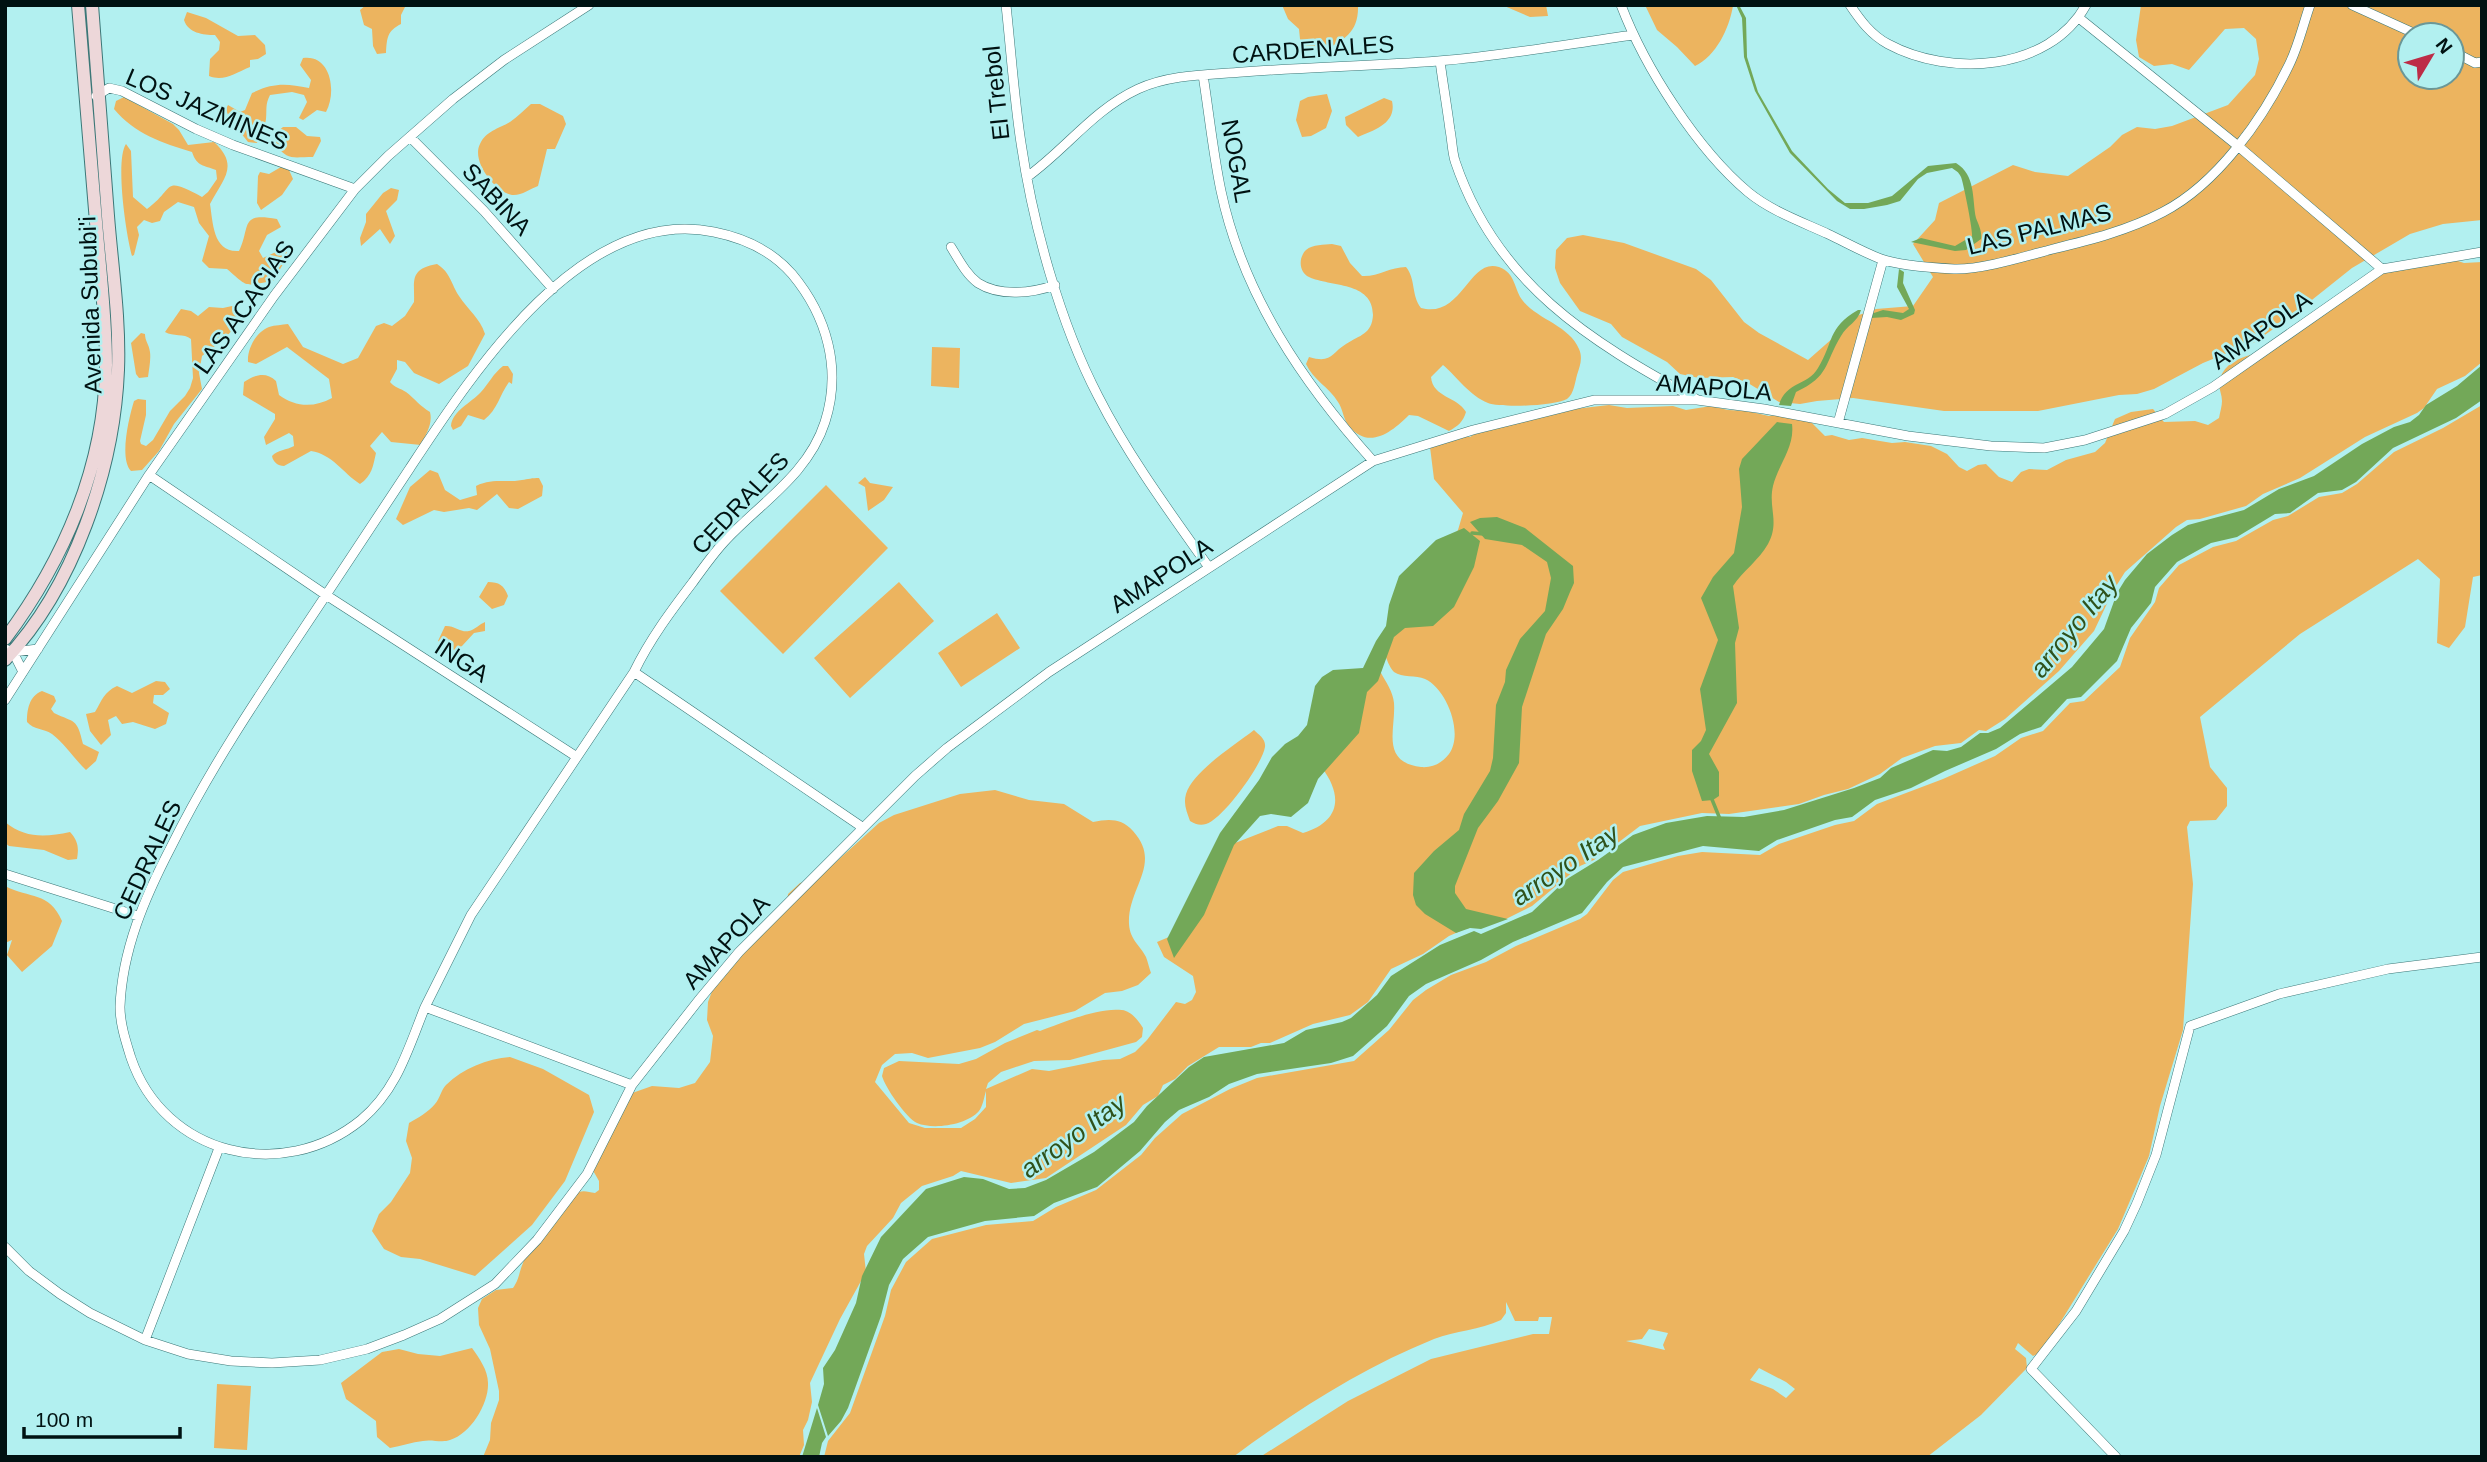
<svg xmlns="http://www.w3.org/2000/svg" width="2487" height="1462" viewBox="0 0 2487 1462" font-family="Helvetica,sans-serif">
<rect width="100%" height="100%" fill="#b2f0f0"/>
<path fill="#ecb45f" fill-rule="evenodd" d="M366 5H409L405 7 401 15V24C387 31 387 38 386 53L377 54 373 46 372 29 364 25 360 10Z
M1282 5H1358C1359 33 1344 39 1323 52L1304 47 1300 39 1299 29 1288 19Z
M1502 5H1546L1548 16 1530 17Z
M1645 5H1733V6C1729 29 1716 56 1695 66L1677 47 1657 30Z
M2141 5H2482V220L2443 224 2410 234 2352 268 2293 315 2255 342 2203 363 2154 389 2137 394 2119 395 2038 411H1944L1853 398 1817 401 1800 404 1779 402 1748 383 1733 377 1699 378 1680 374 1667 362 1622 337 1611 324 1580 311 1560 283 1555 268 1556 250 1567 238 1583 235 1624 243 1696 269 1711 280 1744 322 1759 333 1808 360 1859 315 1876 309 1913 306 1933 277 1913 244 1935 220 1939 203 2013 165 2035 172 2068 176 2110 147 2122 135 2137 127 2155 129 2172 126 2228 105 2255 75 2259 59 2256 39 2244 28 2225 29 2189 70 2172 64 2154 66 2139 57 2136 40ZM2410 35H2452V77H2410Z
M187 12 206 18 238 36 255 35 265 45 266 54 258 59 250 60V67C235 73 224 82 209 76L210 59 219 50 220 42 215 35C203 35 188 33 184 20Z
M303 58C331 54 337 92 326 112L317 110 303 120 299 118 307 102 304 95 292 92 270 95C265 105 267 109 266 119 265 127 261 136 257 143L248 142 229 118 226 109 228 105 240 112 245 110 252 93C275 82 287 84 309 88L311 80 300 65Z
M1327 94 1332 111 1326 128 1311 136 1302 137 1296 120 1300 101 1308 97Z
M124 97 173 124 179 130 188 145 214 142C240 166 223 179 210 204 213 223 213 253 239 251 251 226 239 212 277 219L281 227 267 235 259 251 263 258 278 251 287 250 286 259 273 281C243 286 249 288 227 269L209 268 202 261 209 236 199 223 194 207 178 202 164 212 160 221 152 223 144 220 137 227 139 235 134 255 132 256C126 235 115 160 126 144L131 151 133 197 147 209C176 188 161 175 202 197L208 192 217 179 216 170C204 165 197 167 192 152 162 143 135 134 114 109L116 101Z
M1384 98 1392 101C1397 123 1375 130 1358 137L1346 125 1345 117Z
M531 104H540L563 116 566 124 555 149H547L538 186C530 189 521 196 512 195 495 192 471 161 480 144 486 131 498 129 510 122 517 117 524 110 531 104Z
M283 127H296L307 136 320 137 321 141 313 157C293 157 288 161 276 145L277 132Z
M281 167 289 170 293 179 282 195 261 210 257 203 258 176 260 172 269 174Z
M391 188 399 190 397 200 386 211 395 236 390 244 380 229 361 246 360 238 366 222V214L383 193Z
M1332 244 1341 246 1350 263 1362 276C1378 277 1390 267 1406 267 1416 279 1411 295 1421 308 1462 319 1469 257 1499 267 1516 273 1514 290 1523 301 1537 319 1570 326 1579 349 1583 358 1580 366 1577 375 1575 382 1574 394 1567 399 1555 406 1501 408 1488 403 1470 396 1457 377 1443 365L1431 377C1433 398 1457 396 1466 412 1463 422 1458 426 1449 431L1418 416 1409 415C1393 431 1369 451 1349 426 1343 419 1343 409 1338 402 1329 387 1313 380 1306 364L1309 357C1332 364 1331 353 1346 344 1360 335 1372 334 1373 315 1373 281 1330 287 1309 277 1299 272 1298 258 1306 250 1313 244 1324 245 1332 244Z
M2455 260 2464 263 2482 262V362L2465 376 2437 389 2424 408 2417 413 2365 437 2300 478 2263 494 2246 506 2200 519 2187 520 2176 527 2125 572 2113 591 2094 631 2059 671 2005 719 1986 731 1979 730 1961 743 1935 746 1902 758 1880 774 1848 789 1824 795 1799 804 1729 814 1702 813 1640 826 1619 842 1607 848 1594 860 1580 866 1532 906 1504 920 1465 929 1449 936 1423 954 1391 969 1368 1002 1350 1015 1313 1024 1270 1043H1261L1251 1047H1219L1188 1066 1175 1079 1163 1085 1158 1096 1143 1105 1126 1125 1046 1178 1011 1183 961 1171 953 1176 922 1186 901 1203 893 1218 867 1246 864 1254 866 1272 840 1319 810 1383 812 1402 808 1420 803 1430 804 1445 799 1457H483L490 1440 491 1423 499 1400V1391L490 1349 479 1325 478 1308 482 1299 496 1290 513 1288C519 1280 519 1272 523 1263 529 1250 567 1197 579 1192 584 1190 589 1192 595 1193L599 1190V1181L591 1167 593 1151 614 1115 621 1097 652 1086 679 1088 695 1083 710 1062 713 1036 707 1020 708 1002 717 978 786 910 788 894 800 883 817 879 879 823 894 815 960 794 995 790 1029 800 1064 804 1093 822C1109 819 1121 818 1133 831 1163 864 1127 888 1129 924 1130 940 1140 945 1146 957 1148 962 1149 968 1151 973L1138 985 1122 991 1105 993 1075 1011 1024 1024 995 1042 980 1048 928 1058 912 1053 895 1054 882 1065 875 1082 909 1123 925 1128H961L975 1119 986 1107V1091C984 1097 983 1106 979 1111 967 1125 933 1130 917 1123 906 1118 885 1087 882 1076L884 1068 899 1061 959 1064 976 1059 1005 1043 1037 1030 1040 1031C1062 1023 1098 1007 1122 1010 1131 1011 1138 1020 1143 1028L1142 1037 1136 1042 1070 1060 1034 1061 1001 1072 988 1083 986 1089 1032 1069 1049 1071 1103 1060 1120 1059 1135 1052 1147 1040 1176 1002 1185 1004 1192 1000 1196 992 1193 976 1164 957 1157 942 1176 934 1230 845 1278 826H1287L1303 833C1339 822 1344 797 1322 768L1372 672 1381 673C1386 682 1393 692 1394 703 1396 729 1380 762 1421 767 1433 768 1442 763 1449 754 1464 734 1447 689 1425 679 1416 675 1402 678 1394 672 1389 667 1387 659 1384 653L1458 530 1463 513 1434 479 1430 447 1466 436 1470 437 1477 432 1566 410 1609 405 1627 408 1673 406 1686 410 1711 406 1728 410 1747 411 1769 416 1781 414 1803 419 1812 423 1825 436 1832 435 1849 440 1862 438 1892 443 1905 442 1931 446 1947 454 1959 467 1967 471 1978 465 1986 464 1999 477 2012 482 2021 472 2029 469 2047 470 2066 460 2095 452 2105 443 2115 419 2131 412 2153 409 2164 422 2195 421 2208 425 2219 418C2220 412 2222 406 2222 401 2222 393 2217 386 2220 378 2231 350 2267 357 2287 341V333L2370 275Z
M437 264C451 273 451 284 459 296 468 310 480 318 485 334L468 366 439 384 414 373 405 362 397 360V369L390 382C395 388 400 388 406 392 415 399 420 406 430 412 433 424 426 434 421 445L391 442 382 432 370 446 376 453C373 466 372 476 360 484 343 473 332 454 311 451L284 466C278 466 273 462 272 456 277 450 287 450 294 446L293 436 289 433 266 445 264 437 275 419V414L243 395 244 382C254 375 266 371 276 381L279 395C295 407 314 408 332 398L329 379 287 347 256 364 248 362C247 349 256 332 269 327 275 325 282 325 288 324L303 347 343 364 358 358 376 326 384 323 392 326 405 316 414 302C415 282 408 269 437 264Z
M232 306 236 307C237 311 239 315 238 319 238 330 211 349 202 356L199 373 202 389 174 424 159 451 142 470 131 471C119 459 129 417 134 401L138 399 146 400V415L140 441 141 444 146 446 153 440 170 411 185 396 190 388 193 378 191 339C184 333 173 337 165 332L181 309 191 311 198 316 209 307 223 308Z
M141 333 145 334C145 341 149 344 150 352 151 360 149 369 148 377L139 378 136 374 131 343Z
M932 347 960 348 959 388 931 386Z
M503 366H508L513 374 512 384 509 382C499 396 498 409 484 420L468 415 461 426 453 430 451 426C452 411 471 403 481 392 489 383 493 374 503 366Z
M2482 405V575L2473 577 2465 627 2449 648 2437 643 2440 579 2418 559 2300 634 2200 717 2210 767 2227 788V806L2216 820 2190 821 2187 827 2193 884 2183 1030 2160 1106 2149 1156 2118 1229 2042 1352 2033 1356 2018 1343 2015 1349 2026 1358 2027 1368 1981 1415 1927 1457H1260L1348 1401 1431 1359 1533 1334H1549L1552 1317H1539L1538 1321H1515L1506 1302V1313L1501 1320C1480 1330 1455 1331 1434 1339 1362 1368 1295 1411 1233 1457H824L828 1441 850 1413 885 1316 891 1290 906 1262 932 1239 986 1225 1033 1221 1056 1207 1096 1190 1141 1155 1155 1138 1182 1114 1230 1089 1257 1078 1354 1061 1389 1030 1413 1000 1426 990 1451 975 1486 962 1516 946 1580 919 1587 914 1613 880 1623 872 1678 856 1702 852 1760 855 1779 844 1835 825 1854 821 1877 804 1943 779 1995 756 2021 738 2043 731 2070 703 2084 701 2120 667 2130 638 2155 602 2159 588 2179 565 2213 547 2236 541 2273 520 2288 516 2319 497 2342 493 2357 484 2394 452 2443 428ZM1649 1329 1668 1333 1663 1345 1665 1350 1626 1341 1642 1339ZM1759 1368 1786 1382 1795 1389 1786 1398 1773 1389 1750 1380Z
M430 470 438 473 445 490 460 500 477 495 476 486C493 478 506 483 522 480 528 479 532 478 539 478L543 486 542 496 518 509 509 508 497 494 477 510 469 508 444 512 434 510 403 525 396 519 410 487Z
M865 477 870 483 893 487 884 500 868 511 865 487 858 483Z
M826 485 888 548 783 654 720 591Z
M488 582C499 582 504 585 508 596L504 605 492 609 479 597Z
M899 582 934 621 850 698 814 658Z
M997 613 1020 648 961 687 938 653Z
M485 622V631L474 633 462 646 454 650 438 641 445 626C454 625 461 633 469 631 474 630 480 624 485 622Z
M156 681 165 682 170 689 163 695H154L153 703 169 713 166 724 155 729 133 722 122 724 116 716 108 720 111 735 101 745 90 731 86 714 95 712C102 700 104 692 117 686L132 693Z
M42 691 54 696 56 701 51 709 54 713C75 723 77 718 83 744L99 752 96 761 86 770C76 761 65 744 52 734 43 728 34 730 27 722 27 710 29 696 42 691Z
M1254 730C1259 735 1266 739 1265 747 1262 765 1223 819 1206 824 1200 826 1195 824 1190 821 1187 812 1183 804 1186 794 1193 771 1235 745 1254 730Z
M5 822C26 839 46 837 70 832 78 841 79 847 77 859L68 860 44 850 9 846 5 843Z
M5 886C30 899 49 891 62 921L52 946 22 972 7 955 12 940 5 943Z
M510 1057 543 1069 589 1095 594 1112 565 1181 532 1225 475 1276 420 1259 401 1257 384 1249 372 1231 379 1214 391 1202 410 1173 412 1158 406 1141 409 1123C418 1118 428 1112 435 1104 440 1098 441 1090 446 1085 463 1068 487 1059 510 1057Z
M472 1348C479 1358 488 1370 488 1383 489 1403 471 1434 450 1440 442 1443 431 1439 423 1441 412 1442 401 1446 390 1448L377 1437 376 1421 346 1399 341 1383 382 1352 399 1349 418 1354 440 1356Z
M217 1384 251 1386 247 1450 214 1448Z"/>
<path fill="#73a858" d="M1736 5H1739L1746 18 1747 57 1758 92 1792 151 1828 189 1845 203H1868L1892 196 1928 166 1956 163C1976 175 1972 199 1976 218 1979 226 1982 231 1981 239L1966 250 1955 251 1911 242 1921 238 1955 246 1972 236C1973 231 1963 181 1961 177 1958 171 1957 172 1952 168L1927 173 1918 179 1900 201 1887 205 1864 209H1850L1837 201 1790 153 1755 91 1744 57 1742 18Z
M1899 269 1904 272 1903 283 1915 310 1914 314 1901 320 1887 317 1871 318V314L1883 310 1903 313 1909 309 1897 287Z
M1858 310H1861C1858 322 1847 325 1841 336 1824 364 1830 376 1796 392L1791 406 1779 405C1786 381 1808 386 1818 368 1834 342 1827 328 1858 310Z
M2482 365V400L2456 418 2393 448 2356 482 2342 490 2318 493 2290 513 2275 514 2237 537 2211 543 2177 562 2155 587 2151 603 2131 628 2117 661 2081 697 2067 699 2041 727 2020 734 1996 749 1945 771 1911 788 1875 800 1852 817 1835 820 1777 840 1759 851 1703 846 1623 867 1607 882 1582 913 1513 942 1481 960 1426 984 1409 996 1387 1026 1353 1056 1331 1063 1257 1074 1229 1084 1209 1097 1179 1110 1165 1122 1140 1151 1097 1187 1054 1203 1034 1216 985 1221 928 1237 903 1259 889 1285 881 1316 848 1408 841 1421 828 1436 818 1405 824 1384 823 1368 835 1350 856 1303 862 1276 881 1237 926 1189 964 1177 983 1179 1009 1189 1025 1188 1046 1180 1094 1152 1134 1122 1147 1106 1189 1067 1204 1057 1284 1043 1306 1030 1342 1022 1351 1018 1377 995 1391 976 1440 945 1474 931 1481 934 1532 912 1567 879 1598 860 1633 835 1666 823 1707 816 1744 817 1784 810 1854 788 1880 778 1891 768 1933 750 1947 751 1961 747 1980 733H1988L2000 728 2072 667 2104 629 2117 593 2125 580 2147 554 2172 535 2188 525 2244 510 2279 489 2314 476 2362 444 2394 427 2410 422 2419 415 2426 405 2457 386Z
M1777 422 1792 424C1795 447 1778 465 1773 486 1768 508 1780 522 1768 544 1759 560 1743 571 1733 586L1739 628 1735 643 1737 703 1709 754 1719 772V796L1713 800 1702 801 1692 771V750L1701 741 1706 730 1700 689 1718 640 1701 598 1713 577 1734 553 1742 507 1739 469 1742 459Z
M1497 517 1525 528 1573 566 1574 583 1570 592 1563 609 1546 634 1522 707 1519 763 1498 801 1478 828 1455 886V893L1466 909 1508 919 1481 929 1470 928 1456 933 1425 914 1416 905 1413 895 1414 873 1434 851 1459 830 1464 814 1490 771 1493 758 1496 705 1505 682 1506 670 1520 639 1545 611 1551 578 1547 562 1522 545 1485 539 1470 522 1480 518Z
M1464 528 1480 541 1474 567 1454 607 1433 626 1405 628 1394 637 1378 681 1367 692 1359 733 1318 779 1308 803 1291 817 1271 814 1260 816 1234 845 1204 915 1174 958 1167 939 1220 833 1259 780 1272 757 1285 744 1298 736 1307 725 1315 686 1322 677 1333 670 1363 668 1376 641 1386 626 1389 605 1399 576 1436 540Z
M817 1408 826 1437 822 1443 819 1457H802Z"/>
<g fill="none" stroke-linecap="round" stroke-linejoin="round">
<path stroke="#73a858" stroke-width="3.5" d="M1472 533 1484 534
M1711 797 1720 819"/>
<defs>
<path id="street" d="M1006 5C1011 51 1014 97 1021 143 1033 225 1060 323 1098 396 1129 457 1169 511 1208 566
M1621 5C1645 68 1697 149 1748 192 1771 211 1802 222 1828 234 1845 242 1863 252 1881 259 1897 265 1936 268 1954 269 1981 270 2026 256 2053 249 2090 240 2129 230 2163 212 2217 184 2263 119 2289 65 2298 47 2303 25 2310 5
M1850 5C1860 20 1871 35 1888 44 1949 77 2049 72 2086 5
M2352 5 2418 35
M2079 18 2238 146 2382 269
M2452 51 2475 63 2482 62
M1440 61C1443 84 1447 107 1450 130 1452 140 1452 151 1455 161 1496 283 1589 341 1696 399
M1203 75C1209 113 1213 153 1221 191 1243 295 1303 383 1373 461
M96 96 109 88 122 91 196 129 233 145 355 189
M411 138 484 211 553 289
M1027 177C1066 149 1093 110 1138 89 1171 74 1208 75 1243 72 1308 67 1373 66 1438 61 1503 56 1568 44 1633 35
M951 247C959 260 966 274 978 283 1000 297 1033 293 1055 285
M1838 423 1883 260
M149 475 326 595C354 553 382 510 410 468 472 374 582 204 714 232 744 238 772 251 792 274 827 316 842 369 825 422 808 475 760 503 724 542 713 554 703 568 693 582 671 611 650 639 634 672L471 915 425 1007
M5 649 13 652 38 649
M13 652 23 672
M634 672 862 827
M5 700 149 475 274 296 355 189 388 156 453 99 504 60 589 5
M577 757 326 595C271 678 215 758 171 847 145 897 122 950 120 1007 120 1024 126 1042 131 1058 164 1155 282 1184 361 1120 397 1090 408 1049 425 1007L632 1085
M5 874 138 916
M5 1247 29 1271 60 1294 90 1313 145 1340 188 1354 231 1361 272 1363 320 1360 367 1349 404 1335 440 1319 495 1284 537 1240 587 1174 632 1085 698 1001 739 952 915 776 947 748 1049 672 1373 461 1473 430 1594 400H1697L1764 409 1908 436 1991 446 2044 448 2085 440 2165 414 2213 387 2382 269 2482 252
M145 1340 219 1148
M2116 1457 2031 1369 2076 1311 2124 1231 2137 1203 2156 1155 2190 1026 2279 994 2388 969 2482 957"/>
<path id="secondary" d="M5 639C64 560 105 466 106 365 106 318 100 269 96 222 90 150 84 78 78 5
M5 660C74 587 114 469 118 370 120 319 112 267 108 216 103 146 98 76 92 5"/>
</defs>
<use href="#street" stroke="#3b7777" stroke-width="10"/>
<use href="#secondary" stroke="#3b7777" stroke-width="14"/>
<use href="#street" stroke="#fff" stroke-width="9"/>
<use href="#secondary" stroke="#edd7d9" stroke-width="12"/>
</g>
<g text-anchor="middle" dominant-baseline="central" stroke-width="5" stroke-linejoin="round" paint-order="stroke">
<g font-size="24" fill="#001212" stroke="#b2f0f0">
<text transform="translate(1313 49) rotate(-4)">CARDENALES</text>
<text transform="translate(996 93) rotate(-96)">El Trebol</text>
<text transform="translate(207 109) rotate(23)">LOS JAZMINES</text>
<text transform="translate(1237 161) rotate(80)">NOGAL</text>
<text transform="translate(497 199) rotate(47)">SABINA</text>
<text transform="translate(2039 229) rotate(-14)">LAS PALMAS</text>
<text transform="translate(90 305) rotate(-92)">Avenida Sububi'i</text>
<text transform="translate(244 307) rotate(-55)">LAS ACACIAS</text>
<text transform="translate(2261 330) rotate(-35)">AMAPOLA</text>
<text transform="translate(1714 387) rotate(5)">AMAPOLA</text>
<text transform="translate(740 503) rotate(-47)">CEDRALES</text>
<text transform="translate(1161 575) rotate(-33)">AMAPOLA</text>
<text transform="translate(462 660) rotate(33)">INGA</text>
<text transform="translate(147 860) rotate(-65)">CEDRALES</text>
<text transform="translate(726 942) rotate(-48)">AMAPOLA</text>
</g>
<g font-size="26" font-style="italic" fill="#2f521b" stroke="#b2f0f0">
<text transform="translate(2074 626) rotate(-51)">arroyo Itay</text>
<text transform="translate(1565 865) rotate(-34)">arroyo Itay</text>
<text transform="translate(1073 1136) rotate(-36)">arroyo Itay</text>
</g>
</g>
<rect width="2487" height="1462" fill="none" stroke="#001212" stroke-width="14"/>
<g transform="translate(2431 56) rotate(52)"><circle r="33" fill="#b2f0f0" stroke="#6b9797" stroke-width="2"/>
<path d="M0-5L12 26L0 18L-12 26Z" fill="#bd2c47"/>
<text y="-10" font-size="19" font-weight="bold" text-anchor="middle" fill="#001212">N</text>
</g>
<path d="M24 1427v10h156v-10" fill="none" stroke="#001212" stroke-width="3.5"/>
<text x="35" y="1427" font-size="21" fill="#001212" stroke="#b2f0f0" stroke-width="5" paint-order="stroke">100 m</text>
</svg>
